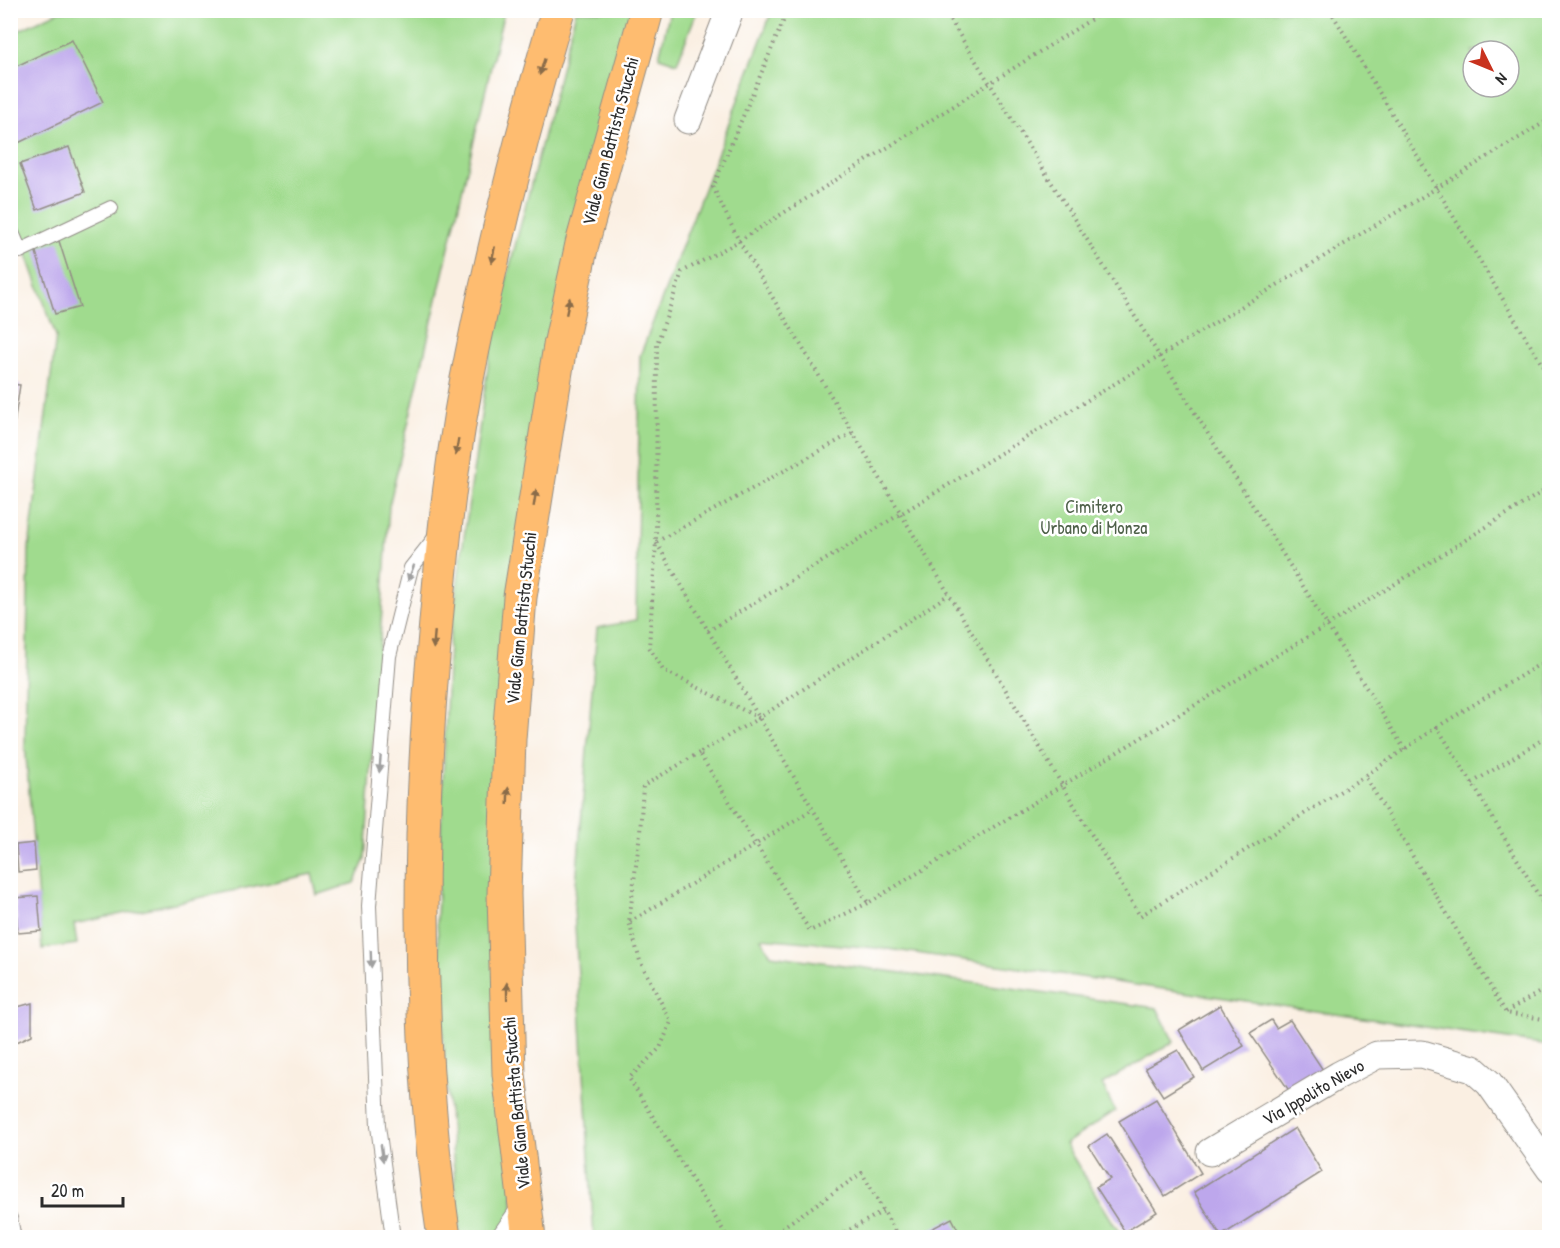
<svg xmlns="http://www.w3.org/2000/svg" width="1560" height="1248" viewBox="0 0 1560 1248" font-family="'Patrick Hand',sans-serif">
<rect width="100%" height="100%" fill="#fff"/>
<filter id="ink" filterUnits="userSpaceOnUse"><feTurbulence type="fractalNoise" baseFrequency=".0167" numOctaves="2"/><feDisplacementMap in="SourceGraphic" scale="12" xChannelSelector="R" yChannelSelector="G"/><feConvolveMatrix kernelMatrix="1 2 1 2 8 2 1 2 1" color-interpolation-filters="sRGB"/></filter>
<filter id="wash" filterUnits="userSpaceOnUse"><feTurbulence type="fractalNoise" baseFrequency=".008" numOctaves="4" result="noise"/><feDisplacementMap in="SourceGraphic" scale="24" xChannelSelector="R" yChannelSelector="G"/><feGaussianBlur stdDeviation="1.35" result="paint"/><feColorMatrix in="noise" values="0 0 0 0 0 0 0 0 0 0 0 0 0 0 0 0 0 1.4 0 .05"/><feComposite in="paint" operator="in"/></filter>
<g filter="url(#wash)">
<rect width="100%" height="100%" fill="#faefe2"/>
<path fill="#a0db8e" stroke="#66835c" stroke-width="1.5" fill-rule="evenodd" d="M60 11H504L389 506 365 859 354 883 317 895 312 874 74 924 77 944 42 949 25 744 29 548 56 336 11 210V34Z
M576 11H631L502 656 514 1237 460 1238 444 1056 437 918 449 644 493 331Z
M670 11H697L677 63 659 57Z
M772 11H1549V1045L888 949 761 938 771 955 1157 1008 1174 1042 1102 1084 1115 1111 1065 1144 1122 1237 594 1238 574 909 597 628 636 620 640 356ZM1473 51H1509V87H1473Z"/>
<g id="blocks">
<path fill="#bda7ec" d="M72 40 103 102 10 147V69Z
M69 147 85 192 37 210 20 164Z
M59 241 80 307 55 314 35 249Z
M10 384 20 385 12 438H10Z
M34 843 36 870 18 872 16 845Z
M38 896 41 931 18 933 15 898Z
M32 1003V1035L10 1045V1009Z
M1220 1005 1244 1046 1203 1071 1179 1030Z
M1271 1020 1276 1028 1290 1020 1323 1070 1290 1092 1250 1033Z
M1178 1050 1194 1077 1163 1096 1145 1068Z
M1156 1099 1201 1173 1165 1196 1119 1121Z
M1295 1128 1322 1172 1221 1236 1194 1192Z
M1107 1134 1157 1212 1125 1232 1096 1187 1110 1179 1089 1146Z
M952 1218 962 1238H936L931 1229Z"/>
</g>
</g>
<g filter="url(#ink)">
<use href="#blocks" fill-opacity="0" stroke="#928d86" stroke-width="1.5"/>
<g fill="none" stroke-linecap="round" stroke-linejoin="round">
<defs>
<path id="service" d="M10 228 20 251 111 208
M10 1218 14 1238
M393 1238 378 1126 369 906 389 656 411 568 438 534
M497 1238 520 1205"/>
<path id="minor" d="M688 120 730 10
M1210 1152 1339 1075 1377 1055 1422 1054 1473 1069 1489 1083 1550 1169"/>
<path id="primary" d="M444 1238C415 1037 417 835 435 634 443 539 453 443 473 349 496 235 525 122 558 10
M529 1238 509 1074 504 894 509 739 520 597 560 346 582 244 647 10"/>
</defs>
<use href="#service" stroke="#928d86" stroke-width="16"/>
<use href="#minor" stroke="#928d86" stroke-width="29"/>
<use href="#primary" stroke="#928d86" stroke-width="35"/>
<path stroke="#928d86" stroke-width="4" stroke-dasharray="1.5 4.5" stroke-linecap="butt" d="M788 10 713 187 739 241 1140 916 1365 776
M944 10 1405 750
M1106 10 739 241 682 272 657 344 656 542 868 903 1387 589 1550 487
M1330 10 1550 378
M852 433 656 542 649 647 663 670 759 718 948 595
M708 631 1550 119
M759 718 699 753 810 931 868 903
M1437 727 1365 776 1506 1013 1550 1020
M1550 735 1472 783 1550 915
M699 753 643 786 640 833 629 922 640 961 671 1022 660 1048 629 1078 728 1238
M1472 783 1437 727 1550 658
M630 922 813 809
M1506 1012 1550 986
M767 1238 862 1173 899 1238
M834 1238 884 1211"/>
<use href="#service" stroke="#fff" stroke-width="14"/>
<use href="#minor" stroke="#fff" stroke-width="27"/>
<use href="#primary" stroke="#febc70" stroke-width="33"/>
</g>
<defs><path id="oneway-solid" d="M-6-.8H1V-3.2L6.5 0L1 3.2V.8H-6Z" transform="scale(1.5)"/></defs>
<g fill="#8a6c4a">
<use href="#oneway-solid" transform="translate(542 67) rotate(107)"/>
<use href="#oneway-solid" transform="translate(493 255) rotate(102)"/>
<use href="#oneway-solid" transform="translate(568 306) rotate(-78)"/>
<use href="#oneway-solid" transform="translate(457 447) rotate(99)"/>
<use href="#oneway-solid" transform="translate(535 498) rotate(-81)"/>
<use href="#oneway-solid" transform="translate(434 640) rotate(95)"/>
<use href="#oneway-solid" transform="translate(508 796) rotate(-88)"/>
<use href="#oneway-solid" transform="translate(507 991) rotate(-91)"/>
</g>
<g fill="#a0a0a0">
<use href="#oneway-solid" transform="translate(411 573) rotate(111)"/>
<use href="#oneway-solid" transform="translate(380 764) rotate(95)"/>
<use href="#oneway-solid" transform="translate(371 959) rotate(88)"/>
<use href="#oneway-solid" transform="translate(382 1153) rotate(82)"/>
</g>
</g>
<g text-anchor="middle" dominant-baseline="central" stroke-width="5" stroke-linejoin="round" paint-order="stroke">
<g font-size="18" fill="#2b2b2b" stroke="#fff">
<text transform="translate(610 141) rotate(-75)">Viale Gian Battista Stucchi</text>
<text transform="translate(521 618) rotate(-84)">Viale Gian Battista Stucchi</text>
<text transform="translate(1313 1092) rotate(-30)">Via Ippolito Nievo</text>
<text transform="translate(516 1103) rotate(-95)">Viale Gian Battista Stucchi</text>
</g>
<g font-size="18" fill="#4e6049" stroke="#fff">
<text x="1094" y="506">Cimitero<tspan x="1094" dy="21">Urbano di Monza</tspan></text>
</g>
</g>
<rect width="1560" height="1248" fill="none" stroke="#fff" stroke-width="36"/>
<g transform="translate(1491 69) rotate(133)"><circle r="28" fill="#ffffff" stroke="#aaaaaa" stroke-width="1.5"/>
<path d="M0-4.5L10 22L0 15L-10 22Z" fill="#c8321e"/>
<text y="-9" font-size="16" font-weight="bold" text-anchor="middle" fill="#2b2b2b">N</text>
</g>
<path d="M42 1197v9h81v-9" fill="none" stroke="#2b2b2b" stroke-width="3"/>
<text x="51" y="1197" font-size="18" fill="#2b2b2b" stroke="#ffffff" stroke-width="4.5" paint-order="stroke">20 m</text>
</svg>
